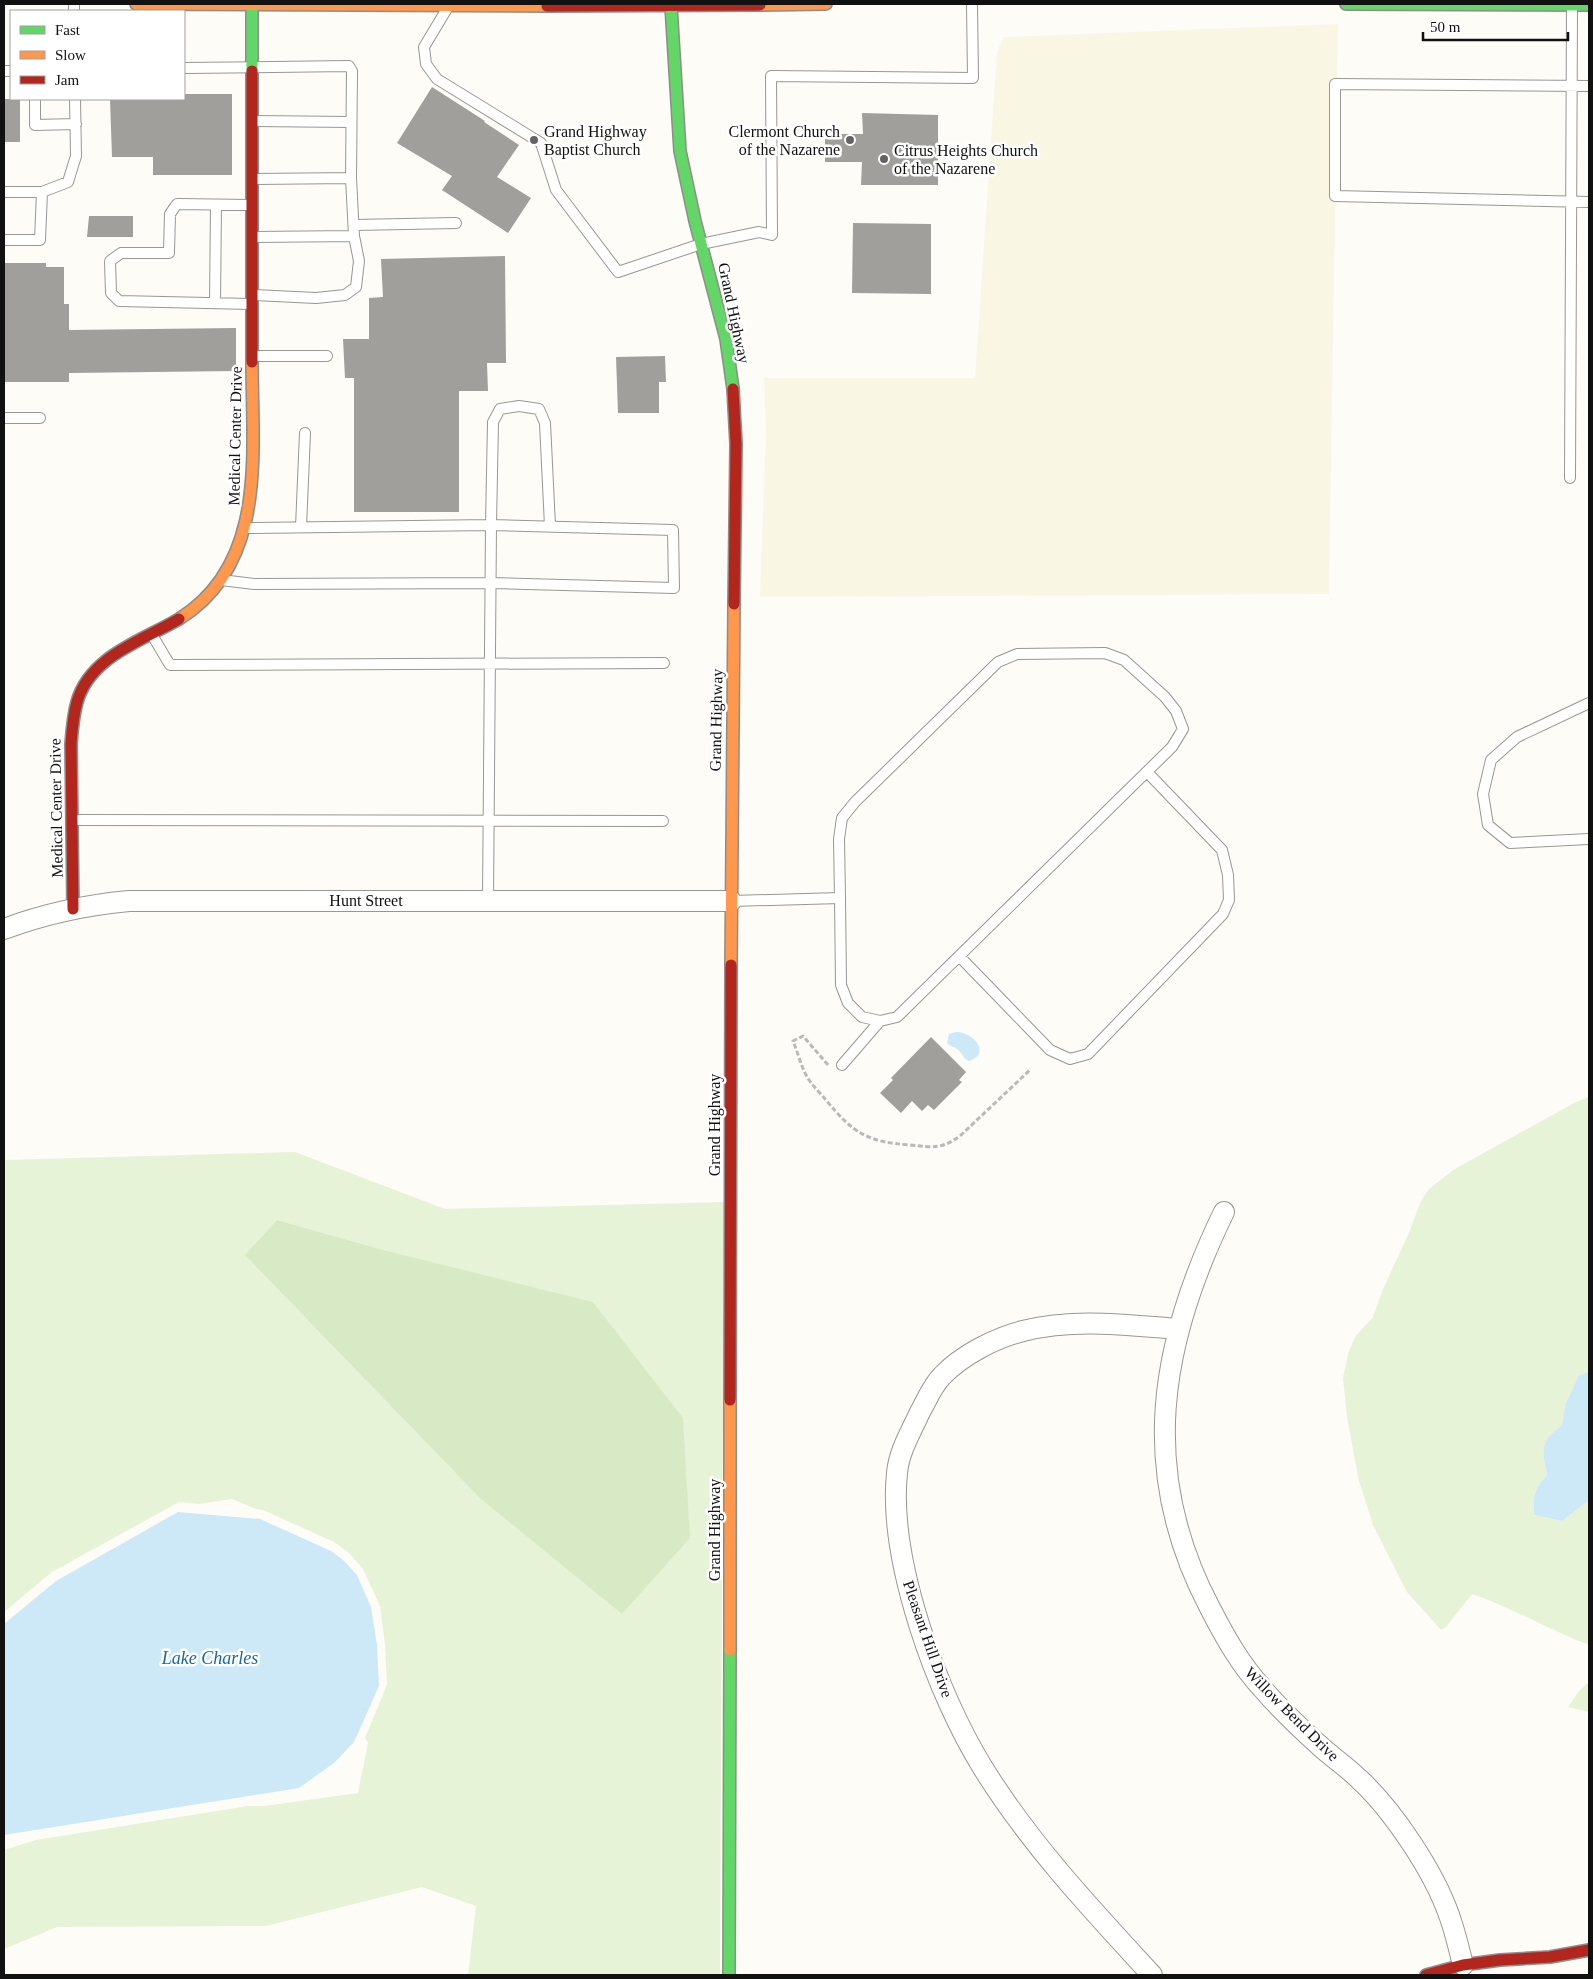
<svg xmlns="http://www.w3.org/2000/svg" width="1593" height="1979" viewBox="0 0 1593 1979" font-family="'Times New Roman',serif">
<rect width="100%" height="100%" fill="#fdfcf7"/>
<path fill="#f9f7e4" d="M1338 24 1329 594 760 597 766 433 764 378H975L997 52 1004 37Z"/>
<path fill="#e7f3d7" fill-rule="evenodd" d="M1589 1097V1372L1579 1375 1565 1405 1562 1425C1543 1439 1542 1453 1547 1475 1535 1489 1533 1496 1534 1515L1562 1521 1589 1500V1645C1549 1630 1513 1608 1472 1594L1446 1627 1441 1630 1407 1592 1373 1525 1359 1481 1347 1417 1343 1378 1348 1354 1355 1337 1373 1317 1383 1289 1408 1235 1421 1201 1429 1189 1453 1170 1574 1103Z
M295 1152 445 1209 724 1202 720 1975H468L476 1906 422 1887 266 1926 57 1927 4 1949V1850L36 1840 248 1806H264L358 1793 368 1743 365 1738 387 1685 385 1644 380 1606 363 1569 349 1553 334 1542 263 1510 256 1509 232 1499 199 1504 179 1502 52 1572 4 1612V1160ZM277 1220 387 1251 245 1256Z
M1589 1682V1712L1568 1707 1579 1691Z"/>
<path fill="#d8eac5" d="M277 1220 387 1251 593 1302 683 1418 690 1538 622 1614 481 1499 245 1255Z"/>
<path fill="#cde8f7" d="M956 1032C973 1032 992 1053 969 1061 962 1058 963 1053 957 1049 954 1046 950 1047 947 1043L949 1034Z
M1589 1372V1500L1562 1521 1534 1515C1533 1495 1534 1490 1547 1475 1542 1449 1540 1442 1562 1425L1565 1405 1579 1375Z
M178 1512 260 1519 331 1551 343 1560 357 1575 371 1607 377 1645 379 1686 354 1742 334 1763 299 1788 4 1835V1624L56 1581Z"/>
<path fill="#a19f9c" d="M432 87 485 121 484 122 519 145 497 177 531 198 508 233 442 190 452 176 397 143Z
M184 94H232V175H153V157H112L110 99H184Z
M4 99H20V142H4Z
M862 113 938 115V185H861L862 162H825V134H863Z
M89 216H133V237H87Z
M853 223 931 224V294L852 293Z
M505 256 506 363H487L488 391H459V512H354V378H345L343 339H369V298L383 297 381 259Z
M4 263H46V267H64V304H69V330L236 328V371L69 373V382H4Z
M665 356 666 382H659V413H618L616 357Z
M931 1037 966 1072 959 1080 962 1082 934 1110 928 1105 922 1111 912 1101 901 1113 880 1093 893 1080 891 1078Z"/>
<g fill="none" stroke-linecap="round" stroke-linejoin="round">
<defs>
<path id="lane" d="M74 4V11
M448 7 424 47 426 64 437 79 541 143 556 190 618 272 701 244 759 232 772 235 771 76 973 78 972 4
M184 68 349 66 352 71 351 178 354 236 359 261 356 287 345 295 316 298 253 295
M4 71H11
M1589 86 1335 84V196L1589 202
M35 99V125L76 124
M253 121 350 122
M253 179 351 178
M4 192H42L68 182 76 156 75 99
M251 205 177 204 170 214 169 253H121L110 261 111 293 119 301 251 304
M354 225 456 223
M253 237 354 236
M4 240H40L42 192
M215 303 216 205
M253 356H327
M4 418H40
M1570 478 1572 6
M301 527 305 433
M247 528 491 525 488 900
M221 580 254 584 492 583 674 588 673 530 491 525 493 422 500 409 519 406 539 409 545 423 550 526
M152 635 170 665 664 663
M1589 703 1517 737 1491 760 1483 794 1488 825 1510 843 1589 839
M73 820 663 821
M732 901 840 898 841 985 848 1003 862 1017 880 1021 897 1017 1172 747 1183 729 1176 711 1165 697 1124 660 1105 653 1017 654 998 662 855 802 842 818 839 839 840 898
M959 956 1050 1050 1070 1059 1088 1054 1223 914 1229 900 1228 875 1222 850 1147 772
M842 1065 880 1021"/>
<path id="street" d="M4 929C44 914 86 905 129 901H731
M1224 1212C1159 1345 1138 1472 1210 1608 1225 1637 1240 1664 1262 1688 1279 1708 1300 1728 1320 1746 1332 1757 1347 1767 1359 1779 1393 1810 1434 1872 1449 1915 1455 1931 1459 1949 1463 1965
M1152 1975C1092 1910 1030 1844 983 1768 937 1694 888 1560 897 1473 899 1451 911 1432 920 1412 927 1400 932 1386 942 1376 962 1355 995 1338 1023 1331 1074 1318 1126 1325 1178 1329"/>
<path id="fast" d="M1346 4 1589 5
M252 5V71
M671 6 680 151 695 221 726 339 733 389
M729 1975 730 1650"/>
<path id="slow" d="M136 4 547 6
M760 5 826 4
M179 619C268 564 252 452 252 362
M731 965 734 604
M730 1650V1400"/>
<path id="jam" d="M547 6 760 5
M252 71V362
M733 389 736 444 734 604
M73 909 71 744C72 730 73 716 77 702 90 656 142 641 179 619
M730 1400 731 965
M1426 1975 1463 1965 1500 1960 1550 1957 1589 1950"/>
</defs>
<use href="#lane" stroke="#979795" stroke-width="12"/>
<use href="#street" stroke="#979795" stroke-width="22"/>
<use href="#fast" stroke="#8e8d8b" stroke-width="14"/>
<use href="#slow" stroke="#8e8d8b" stroke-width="14"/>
<use href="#jam" stroke="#8e8d8b" stroke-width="14"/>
<path stroke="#b9b9b8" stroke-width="3" stroke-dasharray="5 2.5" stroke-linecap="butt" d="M828 1065 803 1036 793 1041C798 1053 801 1066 807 1077 812 1085 820 1093 826 1100 853 1133 867 1142 910 1145 933 1147 940 1150 960 1136L1031 1069"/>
<use href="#lane" stroke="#fffffe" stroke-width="10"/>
<use href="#street" stroke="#fffffe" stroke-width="20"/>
<use href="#fast" stroke="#63d668" stroke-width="11"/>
<use href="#slow" stroke="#ff974d" stroke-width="11"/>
<use href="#jam" stroke="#b3261e" stroke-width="11"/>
</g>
<g fill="#646362" stroke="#fff" stroke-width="2">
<circle cx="534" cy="140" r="5"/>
<circle cx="850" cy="140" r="5"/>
<circle cx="884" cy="159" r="5"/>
</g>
<g text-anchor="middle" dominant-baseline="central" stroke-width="5" stroke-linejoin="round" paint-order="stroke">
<g font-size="16" fill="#111" stroke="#fff" text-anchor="start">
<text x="544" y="131">Grand Highway<tspan x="544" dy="18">Baptist Church</tspan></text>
<text x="840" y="131" text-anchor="end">Clermont Church<tspan x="840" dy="18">of the Nazarene</tspan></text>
<text x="894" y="150">Citrus Heights Church<tspan x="894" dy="18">of the Nazarene</tspan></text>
</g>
<g font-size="16" fill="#111" stroke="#fff">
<text transform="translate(734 313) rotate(78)">Grand Highway</text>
<text transform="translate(235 436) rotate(-89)">Medical Center Drive</text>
<text transform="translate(716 720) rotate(-89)">Grand Highway</text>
<text transform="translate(56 808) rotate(-91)">Medical Center Drive</text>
<text x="366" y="900">Hunt Street</text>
<text transform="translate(714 1125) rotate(-90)">Grand Highway</text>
<text transform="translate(714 1530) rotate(-90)">Grand Highway</text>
<text transform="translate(928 1639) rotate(71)">Pleasant Hill Drive</text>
<text transform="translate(1292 1714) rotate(45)">Willow Bend Drive</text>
</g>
<g font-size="18" font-style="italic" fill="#1768a6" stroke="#fff">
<text x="210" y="1658">Lake Charles</text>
</g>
</g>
<rect width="1593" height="1979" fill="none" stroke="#111111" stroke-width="10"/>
<rect x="10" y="10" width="175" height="90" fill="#ffffff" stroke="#a0a0a0"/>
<rect x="20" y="26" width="25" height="8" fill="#63d668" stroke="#a0a0a0"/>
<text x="55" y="35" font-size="15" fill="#111111">Fast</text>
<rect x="20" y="51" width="25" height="8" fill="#ff974d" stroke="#a0a0a0"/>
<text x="55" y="60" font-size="15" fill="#111111">Slow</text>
<rect x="20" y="76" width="25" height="8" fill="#b3261e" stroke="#a0a0a0"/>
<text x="55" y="85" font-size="15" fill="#111111">Jam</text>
<path d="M1423 32v8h145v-8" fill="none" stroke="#111111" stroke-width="2.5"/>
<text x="1430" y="32" font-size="15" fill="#111111" stroke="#ffffff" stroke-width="4" paint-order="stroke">50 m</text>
</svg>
